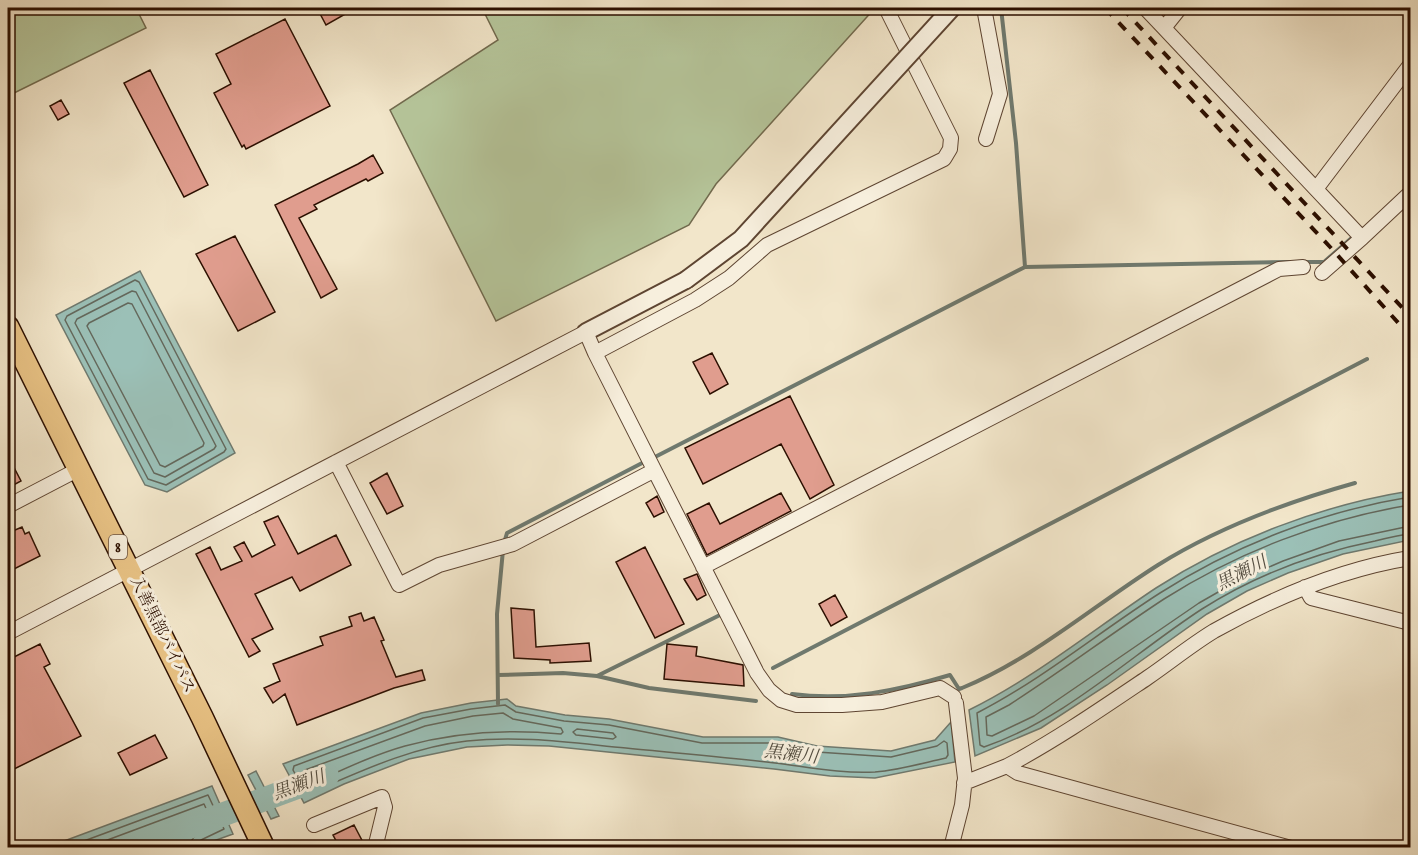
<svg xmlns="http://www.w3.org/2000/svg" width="1418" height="855" viewBox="0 0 1418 855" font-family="'IM FELL English','Noto Serif JP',serif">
<rect width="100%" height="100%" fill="#f2e6ca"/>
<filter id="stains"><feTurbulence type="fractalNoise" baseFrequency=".00333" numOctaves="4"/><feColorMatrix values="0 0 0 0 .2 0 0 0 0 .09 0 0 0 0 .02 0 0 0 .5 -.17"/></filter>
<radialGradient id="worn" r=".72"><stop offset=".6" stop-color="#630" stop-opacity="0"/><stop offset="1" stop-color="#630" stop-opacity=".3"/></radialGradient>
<path fill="#b6c69b" stroke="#716a4e" stroke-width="1.5" d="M8 8H136L146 28 8 96Z
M482 8H875L716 184 689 225 496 321 390 110 498 40Z"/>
<path fill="#9bc0b7" stroke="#6f796e" stroke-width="1.5" d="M140 271 235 453 167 492 145 485 56 315Z
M1410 491V540L1343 554 1288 573 1247 591 1207 614 1107 685 1041 728 975 756 969 710C1036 677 1094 629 1156 588 1232 539 1322 505 1410 491Z
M507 699 516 706 565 715 609 719 703 737H778L817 746 891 751 935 740 951 722 955 762 875 778 830 776 774 769 549 746 507 745 467 747 409 759 344 784 304 803 283 764 421 713 471 703Z
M256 771 279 816 271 819 248 775Z
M212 786 233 834 197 847H48Z"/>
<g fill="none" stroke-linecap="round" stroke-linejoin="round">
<path stroke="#64685c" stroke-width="1.5" d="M135 280 139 282 226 449 224 452 166 485 148 479 65 320 67 316Z
M132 291 136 292 216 446 214 449 165 477 154 473 75 323 77 319Z
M128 303 132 304 204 443 203 446 165 467 160 465 87 326 89 323Z
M1410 497C1323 511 1235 545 1160 593 1099 632 1043 679 977 713L980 745 984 747C1066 719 1131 655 1202 609 1254 576 1315 553 1375 541 1387 538 1399 535 1410 534
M1410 505C1324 519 1238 552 1164 599 1112 633 1062 671 1009 705L986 717 987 735 992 736 1034 716 1199 603 1241 579 1283 561 1339 541 1410 526
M505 705 516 712 564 721 609 725 702 743H778L817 752 891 757 937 746 944 741 947 743 948 755 946 758C923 763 899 770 875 772 842 774 808 767 775 763 726 757 676 753 626 748 573 743 520 735 467 741 411 747 359 772 308 794L305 792 293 770 294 766 423 718 471 709Z
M503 713 513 719 561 728 563 732 561 734C509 729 456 732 405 746 373 755 342 770 311 784L308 783 303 774 305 770 425 726 473 716Z
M577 729 613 733 616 737 613 739 576 735 573 732Z
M65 848 208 795 224 829 201 840 198 848
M86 848 204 804 214 826C203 832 191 832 190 848
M112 848 200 816 201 822C189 827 182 834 181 848"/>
<path stroke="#6f796e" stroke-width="4" d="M1001 8 1016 143 1025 267
M1303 262H1324L1355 235
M653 458 1025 267 1289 262
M504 543 507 533 646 461
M773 668 1367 359
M498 675 563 673 597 676 720 615
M597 676 649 688 756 701
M792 694C847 701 897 691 950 675L959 689 962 688C1033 659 1093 606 1158 565 1219 527 1287 502 1355 483
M498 704 497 614 503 550"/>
<path stroke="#9bc0b7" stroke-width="24" d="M132 848 327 776"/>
</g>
<path fill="#e09d8e" stroke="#2c0f00" stroke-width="1.5" d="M317 8H356L326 25Z
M285 19 330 106 246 149 244 145 242 147 214 93 231 84 216 54Z
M150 70 208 185 184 197 124 83Z
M61 100 69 114 58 120 50 106Z
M373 155 383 173 368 181 366 179 314 205 317 209 299 218 337 289 321 298 275 205 358 164Z
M235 236 275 312 238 331 196 254Z
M712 353 728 384 710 394 693 362Z
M790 396 834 485 810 499 781 444 703 484 685 448Z
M8 456 21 481 8 488Z
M387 473 403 506 387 514 370 483Z
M781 493 791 511 707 555 687 514 709 503 720 524Z
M657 496 664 512 654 517 646 503Z
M278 516 298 554 336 535 351 565 300 591 292 577 255 594 273 629 252 639 260 651 249 657 196 554 210 547 221 570 242 561 234 547 244 542 252 557 275 545 264 522Z
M22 527 25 534 29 532 40 556 8 572V533Z
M645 547 684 624 655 638 616 562Z
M697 574 706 595 697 600 684 579Z
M835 595 847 617 831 626 819 604Z
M511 608 534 610 536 647 589 643 591 661 550 663V660L514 658Z
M361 613 364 621 374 617 384 640 381 641 396 677 422 670 425 680 394 688 297 725 285 694 273 703 264 688 280 681 273 664 323 645 320 637 352 626 349 617Z
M40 644 50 664 44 667 81 736 8 772V660Z
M667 644 697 647 696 656 743 665 744 686 664 679Z
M155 735 167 758 130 775 118 753Z
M354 825 366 848H340L333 835Z"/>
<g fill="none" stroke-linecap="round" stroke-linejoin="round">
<defs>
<path id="minor" d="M984 8 1000 94 986 139
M1145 8 1164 28 1180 8
M1164 28 1362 238 1322 273
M1316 189 1410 65
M1362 238 1410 193
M595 353 757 673 769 690 781 700 797 705H842L882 702 940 688 954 697
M336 462 399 585 439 565 513 544 653 471
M8 506 79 469
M703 567 1279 269 1303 267
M1305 587 1311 598 1410 623
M8 633 586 332 595 353 695 300 729 278 767 245 944 159 950 149 951 138 886 8
M1007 766C1056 740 1101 709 1147 678 1169 663 1191 645 1214 631 1275 597 1342 569 1410 558
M964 783 1007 766 1018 773 1291 848
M314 825 382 797 385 807 375 848
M951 848 962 805 965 778 956 703"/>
<path id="tertiary" d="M586 332 686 280"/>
<path id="trunk" d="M8 327 202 717 264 848"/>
</defs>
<use href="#minor" stroke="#5e4532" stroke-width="16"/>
<use href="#tertiary" stroke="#5e4532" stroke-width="20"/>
<use href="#trunk" stroke="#2c0f00" stroke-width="24"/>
<use href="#minor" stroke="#f7efdd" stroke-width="14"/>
<use href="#tertiary" stroke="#f7efdd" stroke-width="16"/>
<use href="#trunk" stroke="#e9c385" stroke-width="21"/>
<path stroke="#2c0f00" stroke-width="4" stroke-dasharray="10 10" stroke-linecap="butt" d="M1105 8 1331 248 1410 336
M1122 8 1410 316"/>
<defs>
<path id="tertiary-bridge" d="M686 280 741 239 952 8"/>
</defs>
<use href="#tertiary-bridge" stroke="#5e4532" stroke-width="20" stroke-linecap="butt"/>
<use href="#tertiary-bridge" stroke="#f7efdd" stroke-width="16"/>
</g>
<g text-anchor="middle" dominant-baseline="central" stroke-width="6" stroke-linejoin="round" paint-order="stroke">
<rect fill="#f7efdd" stroke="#695242" stroke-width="1.5" x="109" y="535" width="18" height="24" rx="4.5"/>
<g font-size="15" font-weight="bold" fill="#2c0f00">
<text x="118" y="547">8</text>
</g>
<g font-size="16" fill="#2c0f00" stroke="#f7efdd">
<text transform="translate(162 635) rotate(64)">入善黒部バイパス</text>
</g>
<g font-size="18" font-style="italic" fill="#534d40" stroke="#f7efdd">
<text transform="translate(1242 574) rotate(-27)">黒瀬川</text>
<text transform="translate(791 755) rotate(7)">黒瀬川</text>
<text transform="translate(299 786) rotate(-20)">黒瀬川</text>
</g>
</g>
<rect width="1418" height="855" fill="none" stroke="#f2e6ca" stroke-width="30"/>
<rect x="9" y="9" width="1400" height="837" fill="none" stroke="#2c0f00" stroke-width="3"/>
<rect x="15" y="15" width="1388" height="825" fill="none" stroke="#2c0f00" stroke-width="1.5"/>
<rect width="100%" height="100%" filter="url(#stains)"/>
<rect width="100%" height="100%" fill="url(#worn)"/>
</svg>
